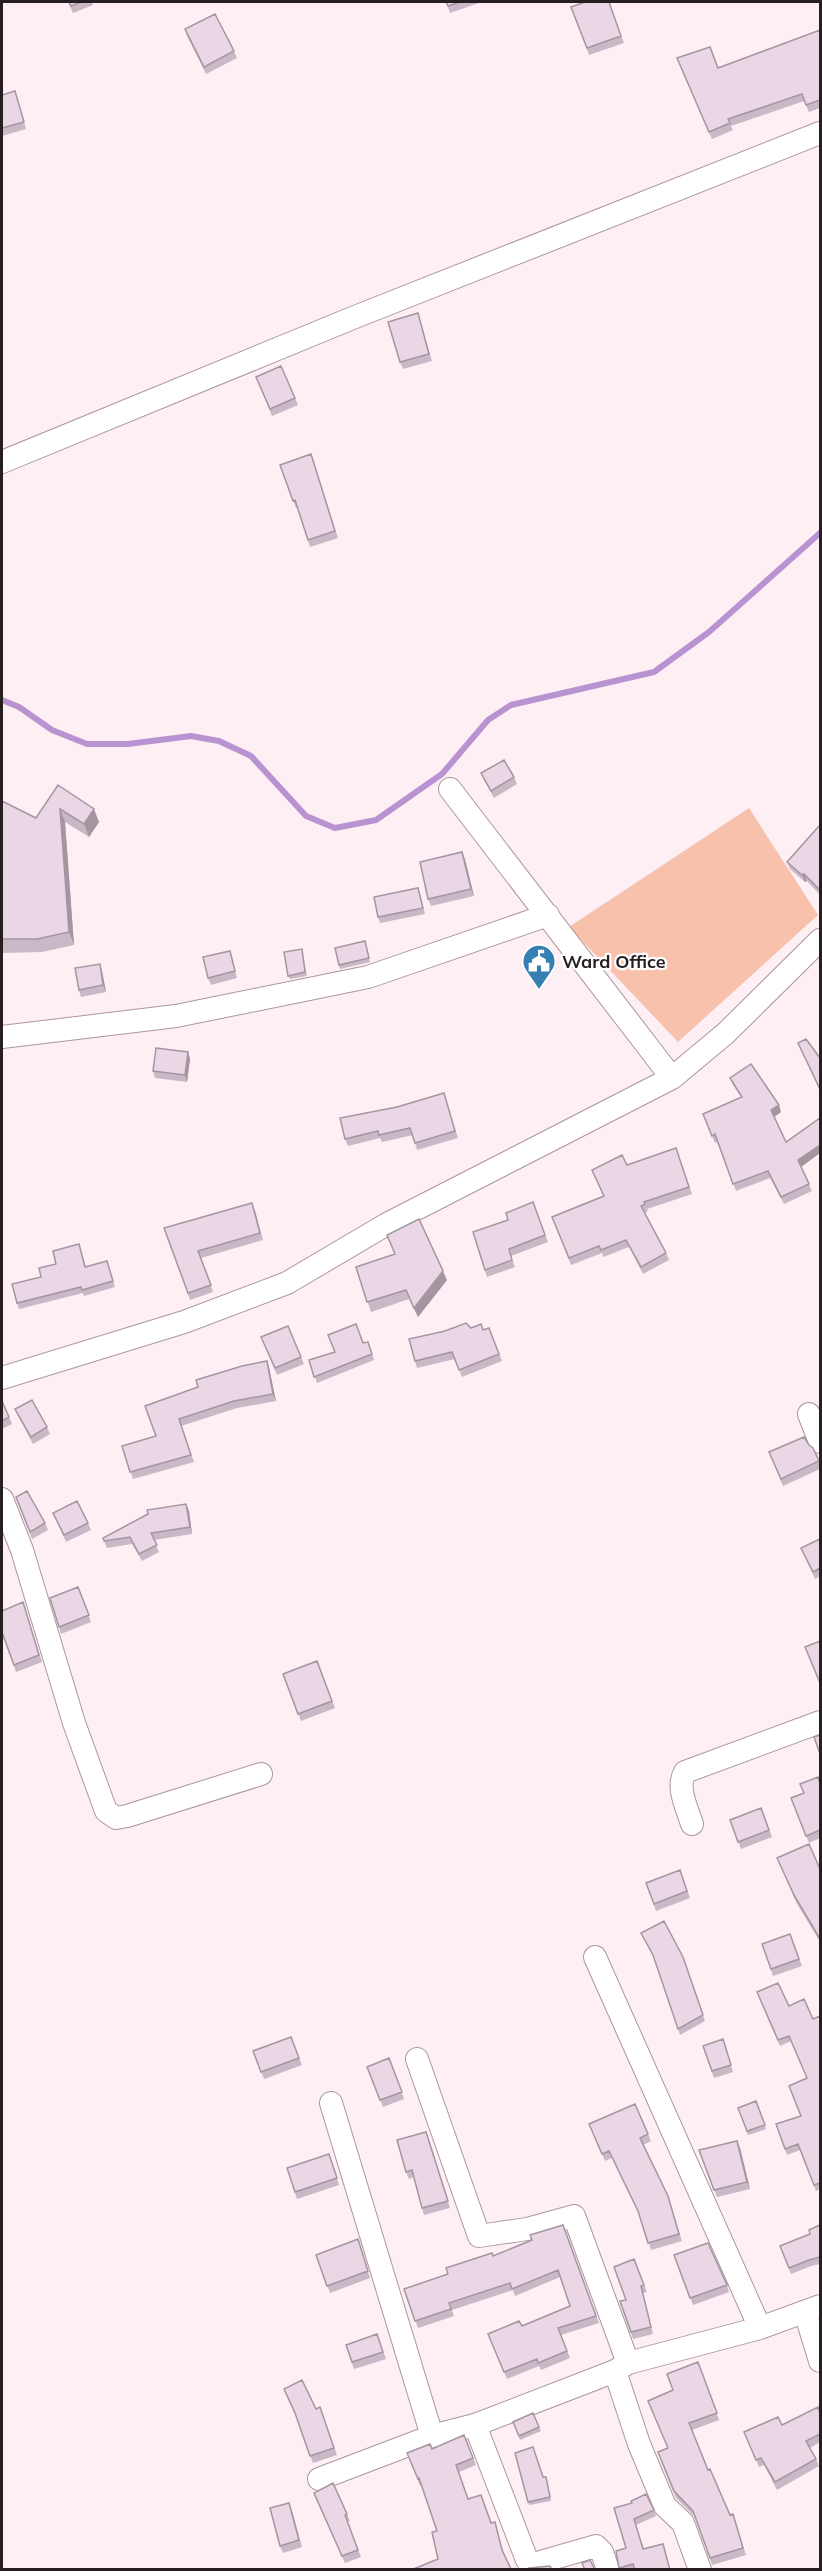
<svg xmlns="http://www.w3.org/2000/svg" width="822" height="2571" viewBox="0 0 822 2571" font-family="Mulish,sans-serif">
<rect width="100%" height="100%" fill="#feeff4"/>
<path fill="#f7c1ab" d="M749 808 818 915 678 1042 569 927Z"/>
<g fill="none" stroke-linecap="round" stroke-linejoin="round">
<path stroke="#b993d1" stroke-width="6" d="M2 700 19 707 52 730 87 744H128L191 736 219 741 251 756 306 816 335 828 376 820 442 774 488 720 511 705 654 672 709 632 820 533"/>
<defs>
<path id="minor" d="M2 462 355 317 820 133
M450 789 672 1078
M2 1037 176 1016 368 977 548 915
M2 1378 184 1322 287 1283 387 1224 672 1078 726 1033 820 940
M809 1414 820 1442
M2 1499 22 1550 74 1723 106 1811 116 1818 127 1816 261 1774
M692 1824C687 1808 676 1787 685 1772L820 1722
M595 1957 760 2328
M417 2059 479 2236 527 2229 574 2216 628 2363
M331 2103 432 2436
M805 2312 820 2361
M615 2371 639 2444 665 2506 683 2523 700 2570
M475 2425 527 2560 537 2563 596 2546 602 2552 608 2570
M319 2479 432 2436 475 2425 615 2371 628 2363 760 2328 820 2306"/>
</defs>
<use href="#minor" stroke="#ac969d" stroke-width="24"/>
<use href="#minor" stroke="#fff" stroke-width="22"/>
</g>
<path fill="#c9b8c5" d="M68 2H92L93 5 73 13Z
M446 2H478L479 3 450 13Z
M609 2 624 43 589 55 571 7Z
M185 29 234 51 237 58 206 74 187 36Z
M820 30V108L809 112 804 101 731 126 733 130 712 139 677 58 718 68Z
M2 95 17 98 26 129 2 136Z
M420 320 432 361 403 369 400 362Z
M256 377 295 398 298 405 272 416Z
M311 454 338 538 310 547 298 508H296L280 465Z
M481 773 514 777 517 784 494 798 484 780Z
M58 785 99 822 89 837 65 822 74 945 42 952 2 953V801L36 818Z
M820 826V895L807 881 805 882 790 869 787 862Z
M462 852 474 896 431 906 428 899Z
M420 894 425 914 380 923 378 917Z
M365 941 370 962 340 969 339 965Z
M302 949 307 976 290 979 288 976Z
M230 951 237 978 211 985 208 978Z
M102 971 106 992 81 997 79 990Z
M798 1043 820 1058V1091L801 1050Z
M188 1052 190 1059 187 1082 155 1078 153 1071Z
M730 1078 781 1112 774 1117 786 1142 820 1118V1153L801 1167 812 1191 784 1204 770 1178 736 1191 717 1142 715 1143 703 1114 741 1097 733 1085Z
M446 1100 458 1138 417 1150 413 1135 382 1142 380 1138 348 1146 345 1139Z
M676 1148 692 1194 647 1209 648 1211 645 1213 666 1253 669 1260 643 1274 629 1247 603 1257 602 1253 571 1265 552 1217 603 1196 592 1170 627 1165Z
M533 1202 548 1242 511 1256 515 1267 487 1277 473 1232 508 1220Z
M255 1210 263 1240 201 1258 213 1292 190 1300 164 1228Z
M387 1235 447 1280 418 1317 409 1299 371 1312 356 1267 395 1254Z
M81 1250 86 1267 107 1261 115 1287 84 1296 83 1293 19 1309 17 1303 41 1277 56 1264Z
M471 1328 483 1330 489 1328 502 1361 462 1377 455 1359 417 1368 415 1361Z
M368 1342 374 1360 317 1383 309 1360Z
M264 1344 301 1357 304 1364 277 1375Z
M269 1368 276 1401 237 1408 181 1426 194 1462 133 1479 122 1446 156 1436 145 1406Z
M2 1401 12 1424 2 1429Z
M15 1409 47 1427 50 1434 33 1444 18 1416Z
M809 1445 813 1448 820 1464V1469L783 1486 769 1452Z
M16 1497 45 1523 48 1530 32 1539Z
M186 1504 189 1511 192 1534 154 1540 159 1552 142 1561 132 1544 107 1548 103 1538Z
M53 1513 88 1523 91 1530 66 1542Z
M820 1539V1576L815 1579 801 1548Z
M78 1587 91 1622 61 1634 59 1627Z
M23 1602 42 1662 16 1672 4 1639 2 1640V1611Z
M317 1661 335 1708 301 1721 283 1674Z
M820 1783V1838L809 1843 791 1798 804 1793Z
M761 1808 772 1837 741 1849 730 1820Z
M777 1858 820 1869V1942L796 1902Z
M680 1870 690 1898 656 1911 646 1883Z
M641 1933 683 1957 705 2021 680 2035 655 1960Z
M790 1934 802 1966 773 1976 762 1944Z
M759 1998 789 2006 813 2019 820 2016V2189L816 2191 800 2150 787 2155 776 2124 801 2116 807 2078 791 2041 780 2046Z
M291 2037 302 2065 264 2079 253 2051Z
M723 2039 733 2072 714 2078 703 2046Z
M389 2058 404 2099 383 2107 367 2067Z
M756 2101 766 2129 748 2135 738 2108Z
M589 2124 648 2134 651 2141 643 2145 668 2196 682 2241 651 2250 640 2216 612 2158 605 2161Z
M429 2139 450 2208 424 2215 414 2177 409 2179 406 2172Z
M740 2148 750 2189 717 2197 699 2150Z
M329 2154 339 2185 297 2199 287 2168Z
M563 2225 599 2323 561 2335 570 2358 541 2370 539 2366 507 2379 488 2334 522 2326 570 2306 560 2277 515 2296 513 2290 452 2310 454 2316 418 2328 404 2289 448 2274 532 2240Z
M820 2225V2264L811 2266 791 2274 780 2246 810 2234Z
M360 2246 370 2278 330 2293 316 2255Z
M674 2255 727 2285 729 2292 693 2305Z
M634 2259 647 2292 643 2293 653 2334 633 2339 620 2301 626 2300Z
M377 2334 386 2359 354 2369 346 2345Z
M698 2362 719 2420 692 2430 708 2470 730 2515 733 2514 746 2555 712 2565 696 2518 676 2498 660 2459 668 2448 648 2401 673 2390Z
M284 2389 316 2409 320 2407 337 2455 313 2463 297 2419Z
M533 2413 541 2431 520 2440 513 2422Z
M820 2413V2442L810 2448 816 2459 819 2466 777 2490 764 2465 759 2467 744 2432 782 2425Z
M464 2435 476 2465 459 2472 468 2499 491 2523 495 2522 504 2554 511 2570H411L438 2559 437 2531 422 2485 420 2486 407 2453 432 2449Z
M546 2477 551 2501 529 2505 528 2502Z
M314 2493 347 2514 350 2521 347 2522 361 2557 345 2563Z
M614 2508 654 2510 656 2516 636 2525 644 2549 670 2570H620L619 2568 626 2548Z
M292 2510 302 2547 283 2553 280 2546Z"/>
<path fill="#a496a0" d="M60 809 65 822 74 945 69 932Z
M94 809 99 822 89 837 84 824Z
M462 852 465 859 474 896 471 889Z
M804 874 807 881 805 882 802 875Z
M100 964 102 971 106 992 103 985Z
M188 1052 190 1059 187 1082 185 1075Z
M779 1105 781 1112 774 1117 771 1110Z
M820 1145V1153L801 1167 798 1160Z
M443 1271 447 1280 418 1317 414 1308Z
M267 1361 269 1368 276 1401 273 1394Z
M186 1504 189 1511 192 1534 190 1527Z
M737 2141 740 2148 750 2189 747 2182Z"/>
<path fill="#ead6e5" stroke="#a496a0" stroke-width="1.5" d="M69 2H81L71 6Z
M446 2H460L448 6Z
M585 2H609L621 36 587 48 571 7Z
M215 14 234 51 204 67 185 29Z
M820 30V100L806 105 802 94 728 119 730 123 709 132 677 58 710 47 718 68Z
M15 91 24 122 2 128V95Z
M418 313 429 354 400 362 388 322Z
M281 366 295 398 270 409 256 377Z
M311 454 335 531 308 540 295 500 293 501 280 465Z
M504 760 514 777 491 791 481 773Z
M58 785 94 809 84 824 60 809 69 932 37 939H2V801L36 818Z
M820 825V890L804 874 802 875 787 862Z
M462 852 471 889 428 899 420 862Z
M418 888 423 908 378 917 374 897Z
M365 941 369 958 339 965 335 948Z
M302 949 305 972 288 976 284 952Z
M230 951 235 971 208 978 203 957Z
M100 964 103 985 79 990 75 968Z
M806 1039 820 1058V1086L819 1087 798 1043Z
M156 1048 188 1052 185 1075 153 1071Z
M751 1064 779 1105 771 1110 786 1142 820 1118V1145L798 1160 809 1184 781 1197 768 1171 733 1184 715 1134 712 1136 703 1114 742 1097 730 1078Z
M444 1093 455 1131 415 1143 410 1128 379 1135 378 1131 345 1139 340 1118 397 1107Z
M676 1148 689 1187 644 1202 645 1204 641 1206 666 1253 641 1267 626 1240 601 1250 599 1246 569 1258 552 1217 604 1196 592 1170 622 1155 627 1165Z
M533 1202 545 1235 509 1249 512 1260 485 1270 473 1232 508 1220 506 1213Z
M252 1203 260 1233 198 1251 211 1285 188 1293 164 1228Z
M419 1219 443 1271 414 1308 406 1290 367 1302 356 1267 395 1254 387 1235Z
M79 1244 85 1267 107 1261 113 1281 82 1290 81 1287 17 1303 12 1284 41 1277 39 1268 56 1264 53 1251Z
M466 1323 471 1328 481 1324 483 1330 489 1328 499 1354 459 1370 452 1352 415 1361 409 1339 445 1331Z
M356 1324 363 1343 368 1342 372 1354 314 1377 309 1360 335 1352 328 1335Z
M288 1326 301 1357 275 1368 261 1337Z
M267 1361 273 1394 234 1401 179 1419 191 1455 130 1472 122 1446 156 1436 145 1406 198 1387 196 1380 242 1366Z
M32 1400 47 1427 31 1437 15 1409Z
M2 1401 9 1417 2 1421Z
M804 1437 809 1445 813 1448 819 1461 781 1479 769 1452Z
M27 1491 45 1523 30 1532 16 1497Z
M77 1501 88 1523 64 1535 53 1513Z
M186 1504 190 1527 151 1533 157 1545 139 1554 130 1537 104 1541 103 1538 148 1514 147 1510Z
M820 1539V1568L813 1572 801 1548Z
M78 1587 89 1615 59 1627 50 1598Z
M23 1602 39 1655 14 1665 2 1632V1611Z
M820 1641V1683L805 1647Z
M317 1661 332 1701 298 1714 283 1674Z
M820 1735V1754L814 1737Z
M818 1777 820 1783V1830L806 1836 791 1798 804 1793 800 1784Z
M761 1808 769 1830 738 1842 730 1820Z
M809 1844 820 1869V1939L794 1895 777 1858Z
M680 1870 687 1891 654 1904 646 1883Z
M664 1921 683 1957 703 2015 678 2029 653 1955 641 1933Z
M790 1934 799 1959 771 1969 762 1944Z
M778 1983 789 2006 804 1999 813 2019 820 2016V2183L814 2185 798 2144 785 2149 776 2124 801 2116 789 2086 807 2078 789 2036 778 2040 757 1992Z
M291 2037 299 2058 261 2072 253 2051Z
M723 2039 731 2065 712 2071 703 2046Z
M389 2058 402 2092 380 2100 367 2067Z
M756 2101 765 2125 747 2131 738 2108Z
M635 2104 648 2134 640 2138 668 2196 679 2234 648 2243 638 2211 609 2151 602 2154 589 2124Z
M426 2132 448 2201 422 2208 412 2170 406 2172 397 2140Z
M737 2141 747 2182 714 2190 699 2150Z
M329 2154 337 2178 295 2192 287 2168Z
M563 2225 596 2316 558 2328 567 2351 538 2363 537 2359 504 2372 488 2334 519 2321 522 2326 570 2306 558 2270 512 2289 510 2283 449 2303 451 2309 415 2321 404 2289 448 2274 446 2268 492 2253 493 2256 532 2240 530 2235Z
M820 2225V2257L809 2260 789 2268 780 2246 810 2234 809 2230Z
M358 2239 368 2271 327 2286 316 2255Z
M708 2243 727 2285 690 2298 674 2255Z
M634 2259 644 2285 641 2286 651 2327 631 2332 620 2301 626 2300 614 2267Z
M377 2334 383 2352 352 2362 346 2345Z
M698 2362 717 2413 689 2423 708 2470 710 2469 730 2515 733 2514 743 2548 710 2558 693 2511 674 2491 658 2452 668 2448 648 2401 673 2390 667 2374Z
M302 2380 316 2409 320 2407 334 2448 310 2456 295 2413 284 2389Z
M818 2407 820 2413V2434L806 2441 816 2459 775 2482 761 2458 756 2460 744 2432 778 2417 782 2425Z
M533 2413 539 2427 519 2436 513 2422Z
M464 2435 473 2458 456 2465 468 2499 481 2495 491 2523 495 2522 502 2550 511 2569 509 2570H411L438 2559 432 2532 437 2531 419 2478 418 2479 407 2453 430 2444 432 2449Z
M533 2447 543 2477H546L550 2497 528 2502 515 2453Z
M333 2483 347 2514 345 2515 358 2550 342 2556 314 2493Z
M646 2494 654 2510 634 2519 643 2549 663 2544 670 2570H635L633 2564 619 2568 616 2551 626 2548 614 2508 632 2503 631 2501Z
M289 2503 299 2540 280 2546 270 2508Z
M590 2560 595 2570H585L582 2563Z
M550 2566 552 2570H526L529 2568Z"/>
<defs>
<symbol id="civic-pin" viewBox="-11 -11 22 30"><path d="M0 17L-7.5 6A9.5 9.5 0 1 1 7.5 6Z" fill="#367fb3" stroke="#fff"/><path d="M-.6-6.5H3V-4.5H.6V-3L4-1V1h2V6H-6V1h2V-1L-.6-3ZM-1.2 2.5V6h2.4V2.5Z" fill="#fff"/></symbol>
</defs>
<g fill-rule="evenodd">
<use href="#civic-pin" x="520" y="942" width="38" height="52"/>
</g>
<g text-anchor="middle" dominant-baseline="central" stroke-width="4.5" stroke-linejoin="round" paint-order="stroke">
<g font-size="18" font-weight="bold" fill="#271e21" stroke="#fff" text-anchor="start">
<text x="562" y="961">Ward Office</text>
</g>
</g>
<rect width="822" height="2571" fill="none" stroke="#271e21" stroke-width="6"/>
</svg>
